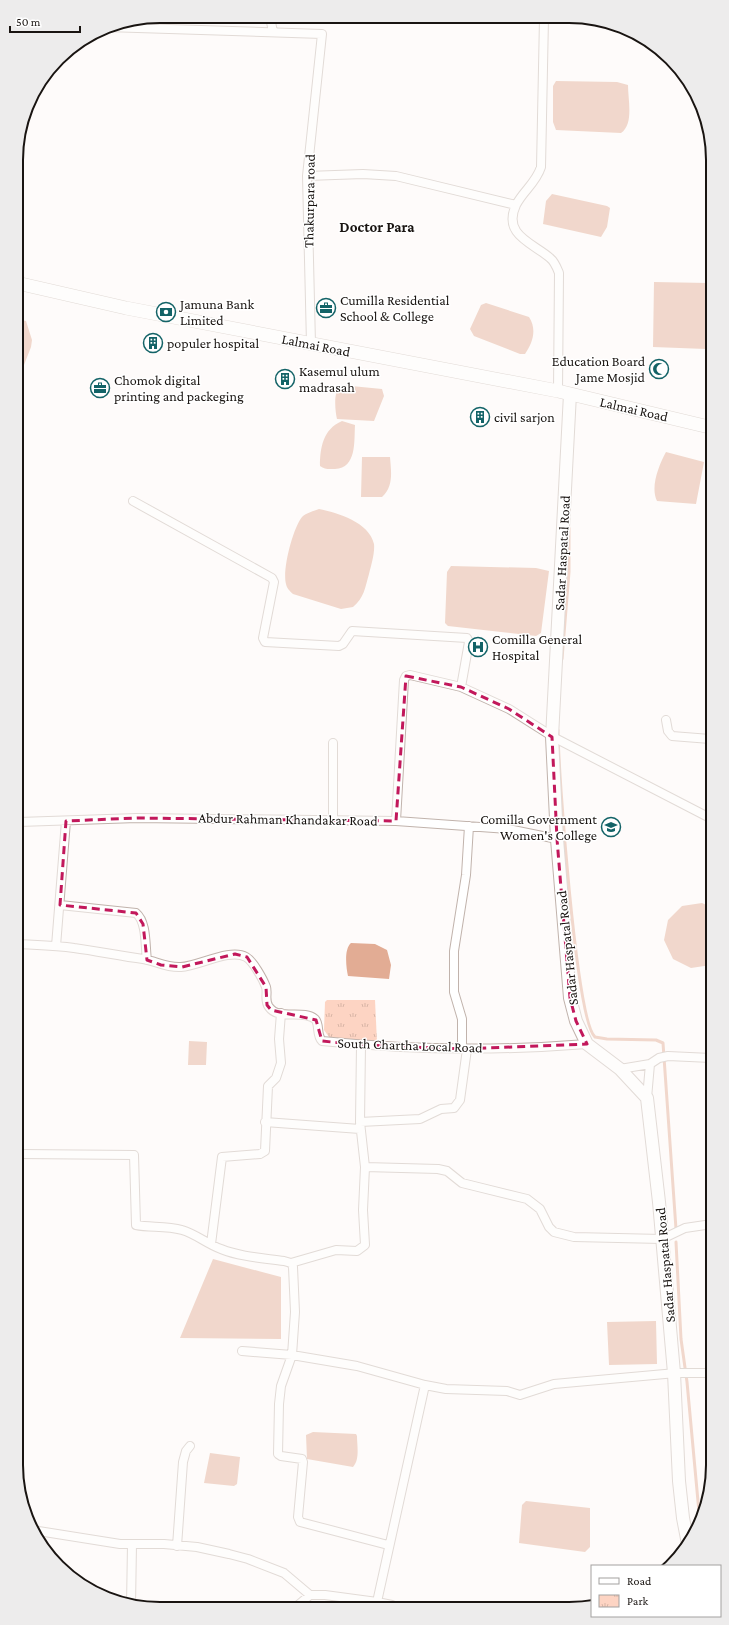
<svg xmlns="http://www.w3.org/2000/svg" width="729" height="1625" viewBox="0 0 729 1625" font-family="'Crimson Pro',serif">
<defs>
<pattern id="park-tufts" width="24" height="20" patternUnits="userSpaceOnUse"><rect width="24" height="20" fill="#fdd4c3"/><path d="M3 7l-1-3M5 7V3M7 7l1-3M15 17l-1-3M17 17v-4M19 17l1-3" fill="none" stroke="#d8b5a6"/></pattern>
</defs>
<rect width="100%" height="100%" fill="#fefbfa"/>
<path fill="url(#park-tufts)" d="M327 1000H375L377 1042 329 1037 324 1030 325 1002Z"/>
<path fill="#e2ac94" d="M556 81 617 82 628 85C628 100 634 124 621 133L556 130 553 122V86Z
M552 194 607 206 610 208 607 227 601 237 543 224 546 201Z
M654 282 708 283 706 349 653 347Z
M486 303 529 317C537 329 533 343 525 354H520L474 336 470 329 481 305Z
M17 319 26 321 32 340 31 347 17 383Z
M341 385 382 389 384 396 374 421 337 419C335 410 333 391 341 385Z
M342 421 355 425C354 441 357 468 335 469 330 469 325 470 320 466 320 448 323 429 342 421Z
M666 452 704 462 696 504 657 501C650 487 659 465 666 452Z
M362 457H390C391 471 394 486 382 497H361Z
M319 509C338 513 369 522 374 544 375 553 371 566 369 574 365 588 364 598 353 607L341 609 293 594C290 591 287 589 286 584 282 570 293 528 302 517 306 513 314 511 319 509Z
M451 566 536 568 549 571 541 633 536 636 448 626 445 623 447 572Z
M702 903 711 907V965L691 968 673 959 664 940 668 920 682 906Z
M351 943 375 944 387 950 391 965 389 979 348 976C346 967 344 949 351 943Z
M189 1041 207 1042 206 1065H188Z
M213 1259 281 1277V1339L180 1338Z
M656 1321 657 1364 609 1365 607 1322Z
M313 1432 356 1434 357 1436C357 1446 360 1459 353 1467L307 1459 306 1435Z
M210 1453 240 1457 237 1484 234 1486 204 1483Z
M526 1501 590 1508V1547L585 1552 519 1543 522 1505Z"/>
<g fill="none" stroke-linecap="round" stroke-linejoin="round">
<path stroke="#e2ac94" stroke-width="3" d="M562 659 569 572V528
M558 730C558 768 576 1021 595 1037L607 1039 656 1040 663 1043 676 1229
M676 1242 681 1339 687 1382 700 1523"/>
<defs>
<path id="street" d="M270 17 273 32
M544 18 541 167C536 183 523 191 516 205 502 235 533 243 550 258 555 262 557 268 559 273L558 391
M106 27 322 34 307 176 311 344
M307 176 363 174 396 176 516 205
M133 501 272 578 274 582 263 638 265 642 339 646 343 644 352 631 467 638 469 642 461 687 509 709 555 738 710 818
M666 720 668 731 672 736 710 739
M333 743V820
M396 821 404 680 406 676 410 675 461 687
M19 822 137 818 396 821 508 829 557 839
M60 905 136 913C147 922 145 946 147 960
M19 944C37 945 56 945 74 948 97 951 120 956 143 959 156 961 166 968 181 967 199 966 230 948 246 957 253 961 263 979 266 987 268 993 264 1001 269 1007 279 1021 303 1009 315 1019 320 1024 316 1035 322 1041 410 1050 499 1051 587 1044
M56 946 66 821
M462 1049V1019L454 992V951L466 875 469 826
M620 1069 650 1064 659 1058 668 1056 711 1058
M647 1098 650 1064
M265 1122 360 1129
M360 1122 420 1119 441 1109 454 1108 460 1100 467 1049
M20 1154 134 1155 136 1225C150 1228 166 1225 182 1230 196 1234 207 1244 221 1249 241 1257 263 1258 284 1261L291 1263 293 1267 295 1312 292 1355 281 1386 279 1404 278 1454 281 1456 302 1459 303 1462 298 1517 300 1522 388 1545
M365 1167 438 1169 447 1171 462 1183 527 1199 540 1209 549 1227 554 1232 574 1237 662 1239 685 1228 712 1224
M211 1244 222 1157 260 1154 265 1151 268 1086 276 1078 281 1063 279 1039 281 1013
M291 1263 336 1250 357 1251 365 1245 363 1210 365 1167 360 1122 361 1045
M242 1351 292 1355 357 1366 425 1385
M32 1530 120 1544H164L197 1547 229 1554 248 1559 284 1573 310 1595
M177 1546 183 1462 186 1451 190 1446
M377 1602 392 1605
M131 1606 132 1544
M297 1606 310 1595H325L377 1602 425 1385 446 1389 507 1391 520 1395 554 1384 676 1373H712"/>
<path id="secondary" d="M570 394 552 737 557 839 570 998 576 1021 587 1044 620 1069 647 1098 659 1202 674 1373 679 1481 683 1518 688 1544"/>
<path id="primary" d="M17 283 126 308 558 391 709 427"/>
</defs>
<use href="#street" stroke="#c1b3ac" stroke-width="10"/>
<use href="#secondary" stroke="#c1b3ac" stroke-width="14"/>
<use href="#primary" stroke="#c1b3ac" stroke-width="14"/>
<use href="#street" stroke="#fff" stroke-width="8"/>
<use href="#secondary" stroke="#fff" stroke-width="12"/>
<use href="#primary" stroke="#fff" stroke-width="13"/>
</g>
<path d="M0 0H729V1625H0ZM406 676 461 687 509 709 552 737 557 839 570 998 576 1021 587 1044 462 1049 361 1045 322 1041 316 1020 271 1010 267 1005 266 987 247 957 235 954 182 967 161 965 147 960 143 924 136 913 60 905 66 821 137 818 396 821Z" fill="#fefbfa" fill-opacity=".55" fill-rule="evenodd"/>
<path fill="none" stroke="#c2185b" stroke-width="3" stroke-dasharray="8 5" stroke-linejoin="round" d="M406 676 461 687 509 709 552 737 557 839 570 998 576 1021 587 1044 462 1049 361 1045 322 1041 316 1020 271 1010 267 1005 266 987 247 957 235 954 182 967 161 965 147 960 143 924 136 913 60 905 66 821 137 818 396 821Z"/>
<defs>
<symbol id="office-ring" viewBox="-11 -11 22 22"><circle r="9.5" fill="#fff" stroke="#136367" stroke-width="1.5"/><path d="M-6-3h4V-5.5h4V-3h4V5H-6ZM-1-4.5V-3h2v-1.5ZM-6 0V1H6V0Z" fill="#136367"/></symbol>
<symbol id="bank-ring" viewBox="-11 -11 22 22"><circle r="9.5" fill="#fff" stroke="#136367" stroke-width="1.5"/><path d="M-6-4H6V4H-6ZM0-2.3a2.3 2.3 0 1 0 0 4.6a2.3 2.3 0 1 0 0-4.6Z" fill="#136367"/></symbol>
<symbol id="building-ring" viewBox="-11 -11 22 22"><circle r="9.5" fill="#fff" stroke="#136367" stroke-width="1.5"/><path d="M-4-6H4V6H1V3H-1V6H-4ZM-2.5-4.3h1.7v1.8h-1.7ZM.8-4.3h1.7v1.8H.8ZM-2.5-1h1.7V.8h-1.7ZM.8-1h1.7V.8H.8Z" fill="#136367"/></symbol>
<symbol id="mosque-ring" viewBox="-11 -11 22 22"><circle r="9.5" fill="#fff" stroke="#136367" stroke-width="1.5"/><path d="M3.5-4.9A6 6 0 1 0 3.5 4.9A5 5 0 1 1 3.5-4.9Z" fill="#136367"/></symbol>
<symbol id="hospital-ring" viewBox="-11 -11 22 22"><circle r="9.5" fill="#fff" stroke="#136367" stroke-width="1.5"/><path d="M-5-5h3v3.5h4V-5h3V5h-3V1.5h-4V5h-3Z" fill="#136367"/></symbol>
<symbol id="university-ring" viewBox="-11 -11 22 22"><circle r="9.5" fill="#fff" stroke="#136367" stroke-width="1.5"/><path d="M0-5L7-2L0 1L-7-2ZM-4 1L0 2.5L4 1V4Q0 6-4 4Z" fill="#136367"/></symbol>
</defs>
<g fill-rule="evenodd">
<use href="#office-ring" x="315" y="297" width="22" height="22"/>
<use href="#bank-ring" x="155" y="301" width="22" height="22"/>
<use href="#building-ring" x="142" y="332" width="22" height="22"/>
<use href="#mosque-ring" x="648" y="358" width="22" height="22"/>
<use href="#building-ring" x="274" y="368" width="22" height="22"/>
<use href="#office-ring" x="89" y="377" width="22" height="22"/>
<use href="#building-ring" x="469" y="406" width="22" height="22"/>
<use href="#hospital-ring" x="467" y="636" width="22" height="22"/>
<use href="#university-ring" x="600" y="816" width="22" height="22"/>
</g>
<g text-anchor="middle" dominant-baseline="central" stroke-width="3" stroke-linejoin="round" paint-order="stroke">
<g font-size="14" fill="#191411" stroke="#fff">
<text transform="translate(309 201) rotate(-89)">Thakurpara road</text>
<text transform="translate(316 345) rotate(11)">Lalmai Road</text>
<text transform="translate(634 409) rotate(13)">Lalmai Road</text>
<text transform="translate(562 553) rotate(-87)">Sadar Haspatal Road</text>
<text transform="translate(288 819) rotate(1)">Abdur Rahman Khandakar Road</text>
<text transform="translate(567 948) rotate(-96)">Sadar Haspatal Road</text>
<text transform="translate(410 1045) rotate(2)">South Chartha Local Road</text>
<text transform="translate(665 1265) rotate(-95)">Sadar Haspatal Road</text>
</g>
<g font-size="14" fill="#191411" stroke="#fff" text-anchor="start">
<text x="340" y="300">Cumilla Residential<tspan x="340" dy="16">School &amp; College</tspan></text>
<text x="180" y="304">Jamuna Bank<tspan x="180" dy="16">Limited</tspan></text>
<text x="167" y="343">populer hospital</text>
<text x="645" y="361" text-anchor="end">Education Board<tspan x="645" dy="16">Jame Mosjid</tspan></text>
<text x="299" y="371">Kasemul ulum<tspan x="299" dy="16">madrasah</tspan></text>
<text x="114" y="380">Chomok digital<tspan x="114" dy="16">printing and packeging</tspan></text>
<text x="494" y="417">civil sarjon</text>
<text x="492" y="639">Comilla General<tspan x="492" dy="16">Hospital</tspan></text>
<text x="597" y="819" text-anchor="end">Comilla Government<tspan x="597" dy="16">Women's College</tspan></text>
</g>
<g font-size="15" font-weight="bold" fill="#191411" stroke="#fff">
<text x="377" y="227">Doctor Para</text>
</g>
</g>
<path d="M0 0H729V1625H0ZM160 23H569A137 137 0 0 1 706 160V1465A137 137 0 0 1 569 1602H160A137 137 0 0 1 23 1465V160A137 137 0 0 1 160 23Z" fill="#edecec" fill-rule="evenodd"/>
<path fill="none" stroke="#191411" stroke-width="2" d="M160 23H569A137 137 0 0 1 706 160V1465A137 137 0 0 1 569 1602H160A137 137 0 0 1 23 1465V160A137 137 0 0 1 160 23Z"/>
<rect x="591" y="1565" width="130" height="52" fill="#ffffff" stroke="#a3a1a0"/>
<rect x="599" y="1578" width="20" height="6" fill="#ffffff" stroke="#a3a1a0"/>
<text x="627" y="1585" font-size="12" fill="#191411">Road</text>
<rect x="599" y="1595" width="20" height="12" fill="url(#park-tufts)" stroke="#a3a1a0"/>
<text x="627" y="1605" font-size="12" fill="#191411">Park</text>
<path d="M10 26v6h70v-6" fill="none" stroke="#191411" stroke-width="2"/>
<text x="16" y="26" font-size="12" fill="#191411" stroke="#ffffff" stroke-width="3" paint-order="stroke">50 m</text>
</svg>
